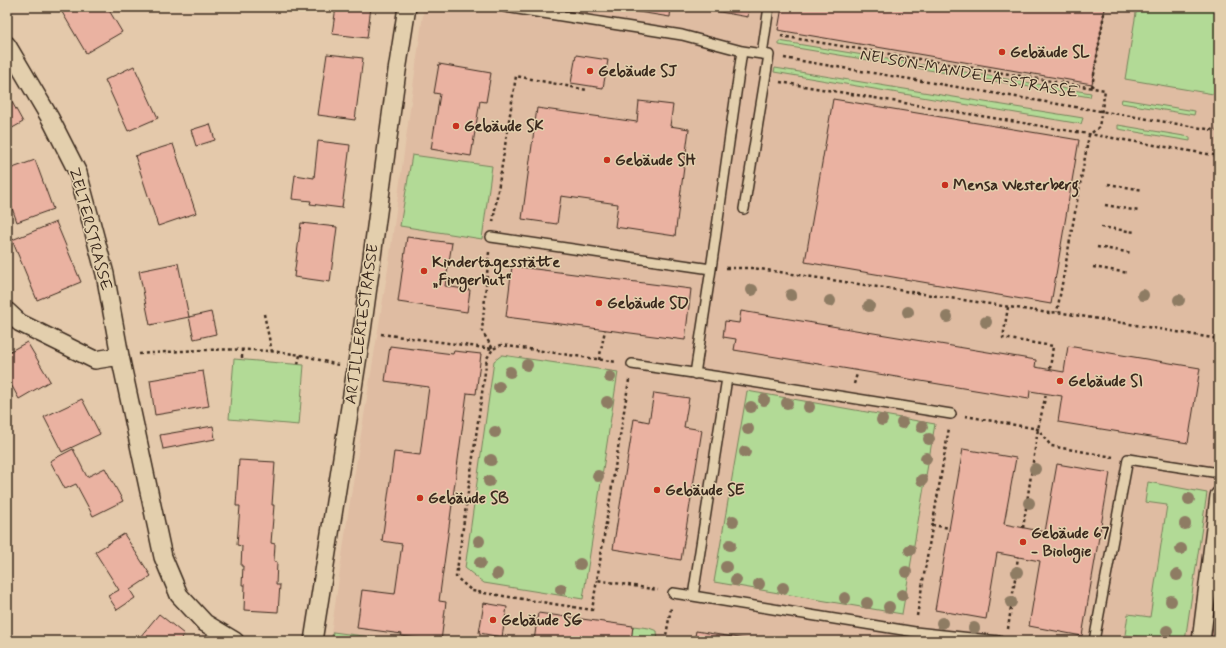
<svg xmlns="http://www.w3.org/2000/svg" width="1226" height="648" viewBox="0 0 1226 648" font-family="Mynerve,sans-serif">
<rect width="100%" height="100%" fill="#e4c9ab"/>
<filter id="ink" filterUnits="userSpaceOnUse"><feTurbulence type="fractalNoise" baseFrequency=".025" numOctaves="2"/><feDisplacementMap in="SourceGraphic" scale="8" xChannelSelector="R" yChannelSelector="G"/><feConvolveMatrix kernelMatrix="1 2 1 2 8 2 1 2 1" color-interpolation-filters="sRGB"/></filter>
<g filter="url(#ink)">
<path fill="#dfbca2" d="M424 7H1219V641H330L348 514 388 269Z"/>
<path fill="#b2da96" stroke="#76825a" d="M1137 7H1219V95L1125 79Z
M779 41 1091 93 1090 97 779 45Z
M775 68 1083 118 1081 124 774 72Z
M1122 99 1195 111 1194 115 1121 103Z
M1118 125 1190 137V141L1118 129Z
M412 155 492 166 482 239 400 226Z
M502 355 618 372 583 599 484 583 465 568 494 361Z
M234 359 304 365 299 425 229 419Z
M747 391 935 424 902 614 714 582Z
M1148 482 1207 493 1185 641H1174L1125 635 1128 614 1150 617 1167 505 1145 502Z
M633 626 649 628 657 631 658 641H631Z
M333 632 393 640 394 641H331Z"/>
<path fill="#eab2a1" stroke="#3b2a1e" d="M59 7H107L122 32 86 53Z
M336 7H371L367 38 332 34Z
M607 7H671L670 17Z
M692 7H749L748 17Z
M782 7H1105L1092 84 778 30Z
M327 54 363 58 355 120 318 115Z
M576 55 608 60 603 88 571 83Z
M439 64 491 73 486 102 480 101 471 156 431 149 440 94 434 93Z
M134 66 158 118 128 131 105 80Z
M7 93 23 122 7 131Z
M833 99 1079 140 1051 304 805 262Z
M639 101 673 105 670 126 689 129 675 236 615 227 618 204 561 196 557 224 522 219 537 108 637 122Z
M210 124 215 140 196 146 191 130Z
M318 141 350 145 342 208 310 204 311 201 292 199 295 175 314 178Z
M173 144 196 213 158 226 135 156Z
M35 160 53 209 17 222 7 194V170Z
M56 222 81 282 37 300 12 240Z
M301 223 337 227 330 282 294 277Z
M407 237 452 243 445 286 470 290 467 312 398 302Z
M178 263 189 317 150 325 139 271Z
M512 266 691 289 685 340 506 317Z
M741 311 1036 360 1035 367 1064 372 1068 346 1200 368 1188 443 1058 422 1062 396 1030 391 1029 399 734 350 736 339 723 337 725 321 739 323Z
M211 312 216 334 194 339 189 317Z
M27 342 50 381 19 399 7 377V353Z
M390 346 453 354 454 351 481 354 476 394 467 393 439 601 446 602 441 641 401 636 402 634 357 628 362 590 395 594 402 544 382 541 394 452 420 455 429 387 385 381Z
M203 371 209 406 155 415 150 380Z
M654 393 689 398 684 427 702 430 681 560 613 549 634 419 649 422Z
M82 399 100 434 62 452 44 417Z
M213 426 215 439 163 449 160 435Z
M73 449 87 477 105 468 123 501 93 516 76 484 65 489 50 461Z
M963 449 1016 458 1004 524 1045 532 1057 464 1110 473 1082 636 1029 626 1040 561 997 553 986 619 935 610Z
M239 460 275 462 272 505H274L271 543 275 544 274 561 277 562 276 585H280L278 612 244 610 245 585H242L243 566H241L242 546 237 545 240 506H236Z
M124 534 151 576 130 590 135 598 117 610 108 596 119 590 95 552Z
M1219 578V641H1211Z
M484 603 507 607 502 637 479 633Z
M538 613 633 626 631 641H534Z
M159 614 184 634 179 641H144L140 637Z
M696 631 757 641H694Z"/>
<g fill="none" stroke-linecap="round" stroke-linejoin="round">
<defs>
<path id="service" d="M505 7 682 35 742 51 762 54
M744 209 769 55 762 54 769 7
M491 237 711 269 742 51
M632 364 727 378 693 596 915 632 999 641
M695 374 711 269
M727 378 951 414
M673 593 693 596
M1095 641H1094L1128 459 1219 473"/>
<path id="minor" d="M7 45 50 118 78 173 105 274 120 356 163 557 179 595 205 623 235 641
M7 311 20 323 95 360 120 356
M313 641 362 331 397 71 407 7
M1201 641 1219 496"/>
</defs>
<use href="#service" stroke="#3b2a1e" stroke-width="12"/>
<use href="#minor" stroke="#3b2a1e" stroke-width="20"/>
<path stroke="#3b2a1e" stroke-width="2.5" stroke-dasharray="3 3" stroke-linecap="butt" d="M781 36 1105 90 1099 127 1089 135 1057 312
M784 58 1219 131
M780 82 1219 156
M1092 87 1105 7
M1108 184 1143 190
M1105 205 1139 211
M493 222 516 76 587 90
M1101 227 1135 232
M1097 247 1132 253
M489 252 482 331 493 349 487 358 456 577 472 591 592 610 597 580
M1093 267 1128 273
M726 268H753L1049 313 1057 312 1219 339
M1008 307 1003 338 1053 346 1050 369
M264 314 272 352
M381 334 493 349 501 345 617 362
M242 349V359
M139 354C192 350 247 346 300 355 312 357 325 362 338 365
M599 360 605 330
M298 364 300 355
M629 380 597 580 658 590
M854 384 857 374
M965 416 1038 429 1051 446 1113 457
M932 525 950 528
M1023 528 1038 429 1046 394
M917 616 949 428
M1008 629 1018 557
M665 641 671 608"/>
<use href="#service" stroke="#e3cfad" stroke-width="9"/>
<use href="#minor" stroke="#e3cfad" stroke-width="17"/>
</g>
<g fill="#8e7b64">
<circle cx="752" cy="290" r="6"/>
<circle cx="791" cy="295" r="6"/>
<circle cx="1143" cy="295" r="6"/>
<circle cx="1179" cy="300" r="6"/>
<circle cx="830" cy="301" r="6"/>
<circle cx="869" cy="306" r="6"/>
<circle cx="908" cy="312" r="6"/>
<circle cx="947" cy="317" r="6"/>
<circle cx="986" cy="322" r="6"/>
<circle cx="527" cy="365" r="6"/>
<circle cx="510" cy="372" r="6"/>
<circle cx="610" cy="377" r="6"/>
<circle cx="499" cy="387" r="6"/>
<circle cx="764" cy="400" r="6"/>
<circle cx="607" cy="402" r="6"/>
<circle cx="787" cy="403" r="6"/>
<circle cx="751" cy="407" r="6"/>
<circle cx="809" cy="407" r="6"/>
<circle cx="882" cy="420" r="6"/>
<circle cx="902" cy="423" r="6"/>
<circle cx="922" cy="427" r="6"/>
<circle cx="748" cy="429" r="6"/>
<circle cx="495" cy="432" r="6"/>
<circle cx="929" cy="439" r="6"/>
<circle cx="745" cy="452" r="6"/>
<circle cx="926" cy="458" r="6"/>
<circle cx="491" cy="460" r="6"/>
<circle cx="1035" cy="469" r="6"/>
<circle cx="598" cy="476" r="6"/>
<circle cx="922" cy="480" r="6"/>
<circle cx="489" cy="481" r="6"/>
<circle cx="1189" cy="499" r="6"/>
<circle cx="1029" cy="503" r="6"/>
<circle cx="733" cy="521" r="6"/>
<circle cx="1185" cy="524" r="6"/>
<circle cx="479" cy="541" r="6"/>
<circle cx="730" cy="545" r="6"/>
<circle cx="1181" cy="549" r="6"/>
<circle cx="910" cy="550" r="6"/>
<circle cx="480" cy="563" r="6"/>
<circle cx="580" cy="564" r="6"/>
<circle cx="726" cy="567" r="6"/>
<circle cx="906" cy="572" r="6"/>
<circle cx="1017" cy="572" r="6"/>
<circle cx="497" cy="574" r="6"/>
<circle cx="1177" cy="575" r="6"/>
<circle cx="736" cy="580" r="6"/>
<circle cx="759" cy="584" r="6"/>
<circle cx="783" cy="588" r="6"/>
<circle cx="561" cy="589" r="6"/>
<circle cx="902" cy="595" r="6"/>
<circle cx="845" cy="598" r="6"/>
<circle cx="1171" cy="601" r="6"/>
<circle cx="1011" cy="602" r="6"/>
<circle cx="867" cy="603" r="6"/>
<circle cx="889" cy="607" r="6"/>
<circle cx="942" cy="623" r="6"/>
<circle cx="974" cy="628" r="6"/>
<circle cx="1167" cy="631" r="6"/>
</g>
</g>
<g fill="#c8321e" stroke="#e3cfad" stroke-width="1.5">
<circle cx="1002" cy="52" r="4"/>
<circle cx="590" cy="71" r="4"/>
<circle cx="456" cy="126" r="4"/>
<circle cx="607" cy="160" r="4"/>
<circle cx="945" cy="185" r="4"/>
<circle cx="424" cy="271" r="4"/>
<circle cx="599" cy="303" r="4"/>
<circle cx="1060" cy="381" r="4"/>
<circle cx="657" cy="490" r="4"/>
<circle cx="420" cy="498" r="4"/>
<circle cx="1023" cy="542" r="4"/>
<circle cx="493" cy="620" r="4"/>
</g>
<g text-anchor="middle" dominant-baseline="central" stroke-width="3" stroke-linejoin="round" paint-order="stroke">
<g font-size="16" font-weight="bold" fill="#3b2a1e" stroke="#e3cfad" text-anchor="start">
<text x="1010" y="52">Gebäude SL</text>
<text x="598" y="71">Gebäude SJ</text>
<text x="464" y="126">Gebäude SK</text>
<text x="615" y="160">Gebäude SH</text>
<text x="953" y="185">Mensa Westerberg</text>
<text x="432" y="262">Kindertagesstätte<tspan x="432" dy="18">„Fingerhut“</tspan></text>
<text x="607" y="303">Gebäude SD</text>
<text x="1068" y="381">Gebäude SI</text>
<text x="665" y="490">Gebäude SE</text>
<text x="428" y="498">Gebäude SB</text>
<text x="1031" y="533">Gebäude 67<tspan x="1031" dy="18">- Biologie</tspan></text>
<text x="501" y="620">Gebäude SG</text>
</g>
<g font-size="16" fill="#3b2a1e" stroke="#e3cfad">
<text transform="translate(969 74) rotate(10)">NELSON-MANDELA-STRASSE</text>
<text transform="translate(90 229) rotate(75)">ZELTERSTRASSE</text>
<text transform="translate(362 324) rotate(-82)">ARTILLERIESTRASSE</text>
</g>
</g>
<rect width="1226" height="648" fill="none" stroke="#e3cfad" stroke-width="24"/>
<rect x="12" y="12" width="1202" height="624" fill="none" stroke="#3b2a1e" stroke-width="1.5" filter="url(#ink)"/>
</svg>
